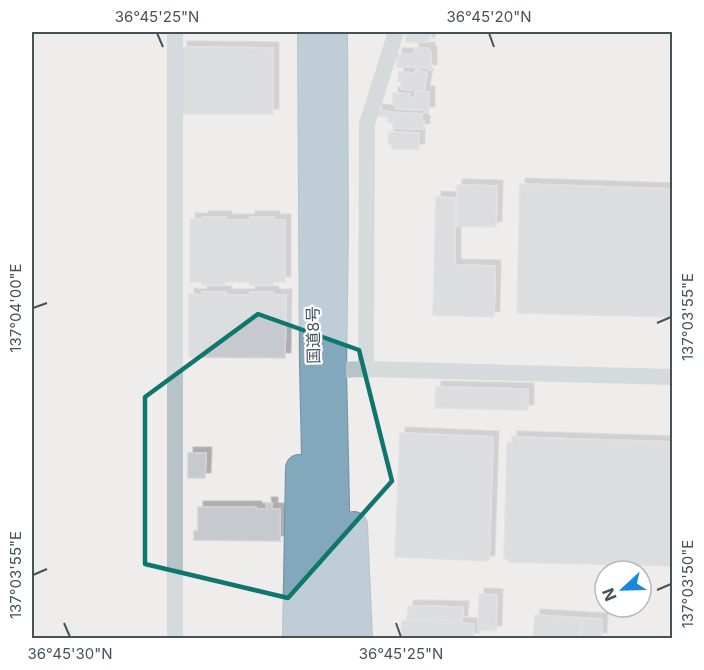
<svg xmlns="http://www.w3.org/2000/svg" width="704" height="670" viewBox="0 0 704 670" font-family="Inter,'Noto Sans JP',sans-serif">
<defs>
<filter id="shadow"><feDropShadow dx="5.5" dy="-5.5" stdDeviation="0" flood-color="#0004"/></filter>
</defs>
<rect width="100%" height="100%" fill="#efecec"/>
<path fill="#c6cacf" stroke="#d0d3d8" stroke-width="1.5" filter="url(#shadow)" d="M406 32H432L431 37H429V42H406Z
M182 47 273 48V114H182Z
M414 48H429V52H431V70H428L427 68 421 67V69H416L417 67H397V54H414Z
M415 71 425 72V74H427L424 91 401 89V82L398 81 399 72 415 73Z
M415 92H429V112H424V110L396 109 395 105H393V93L410 94V97H415Z
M377 110 388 111V112L422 114V121H424V129L393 128V123L387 122 388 117 377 116Z
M389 132 419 133V149H392V144H388Z
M520 184 672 189V317L517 313Z
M457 185 497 186 496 227 457 226Z
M436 197 455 198V265L495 266 494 317 433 315Z
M203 217H226V220H250V217H274V220H285V282H273V285H250L249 282H225V285H202V282H190V219H202Z
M202 292H226L225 295H250V292H273V295H286L285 358 189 357V294L202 295Z
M436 387 528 389V410L435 408Z
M400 433 493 437 489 561 395 557Z
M512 437 672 442V566L508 562 509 559H504L507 442 512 443Z
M188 453H206L205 478H188Z
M266 503H272V509H280V541L194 540V531H198V507H256V509H267Z
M479 594 497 595 496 631 478 630Z
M408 606 463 607 462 621 408 619Z
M535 615 582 618 580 638H533Z
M583 618 602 619 601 638H582Z
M402 621 474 624 473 638H401Z"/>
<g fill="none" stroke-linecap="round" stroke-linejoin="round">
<defs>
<path id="highway" d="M311 32 313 365 319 638
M334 32 335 231 333 370 339 638
M354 525 359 638
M296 638 299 468"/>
</defs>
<use href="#highway" stroke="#6e92a7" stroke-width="28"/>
<path stroke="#b7c3c9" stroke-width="16" d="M175 32V638
M366 369 367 124 396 32
M333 370 366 369 672 377"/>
<use href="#highway" stroke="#83a7bb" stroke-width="26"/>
</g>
<path d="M0 0H704V670H0ZM258 314 359 350 392 481 288 598 145 564V397Z" fill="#efecec" fill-opacity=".55" fill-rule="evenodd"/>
<path fill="none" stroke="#0f766e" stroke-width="4.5" stroke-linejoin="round" d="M258 314 359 350 392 481 288 598 145 564V397Z"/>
<path fill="none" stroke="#445259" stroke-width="2" d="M157 33 163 47M489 33 494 47M33 308 47 303M657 323 671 317M33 575 47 569M657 590 671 584M64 623 70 637M396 623 401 637"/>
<g text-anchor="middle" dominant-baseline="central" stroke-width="4.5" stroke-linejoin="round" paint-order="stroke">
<g font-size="16" fill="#445259" stroke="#fff">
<text transform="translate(313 335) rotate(-91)">国道8号</text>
</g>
</g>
<rect width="704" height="670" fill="none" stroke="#ffffff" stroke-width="66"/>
<g transform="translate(623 589) rotate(248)"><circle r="28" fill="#ffffff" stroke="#b4babd" stroke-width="1.5"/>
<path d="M0-4.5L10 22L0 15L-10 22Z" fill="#198adb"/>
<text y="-9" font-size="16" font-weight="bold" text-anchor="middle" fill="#445259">N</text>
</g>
<rect x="33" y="33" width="638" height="604" fill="none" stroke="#445259" stroke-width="2"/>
<g font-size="15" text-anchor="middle" fill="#445259">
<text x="157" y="22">36°45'25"N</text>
<text x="489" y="22">36°45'20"N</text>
<text transform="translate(16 308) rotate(-90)" y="5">137°04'00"E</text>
<text transform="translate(688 317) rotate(-90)" y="5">137°03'55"E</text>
<text transform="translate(16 575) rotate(-90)" y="5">137°03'55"E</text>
<text transform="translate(688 584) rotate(-90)" y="5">137°03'50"E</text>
<text x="70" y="659">36°45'30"N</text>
<text x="401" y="659">36°45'25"N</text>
</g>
</svg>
